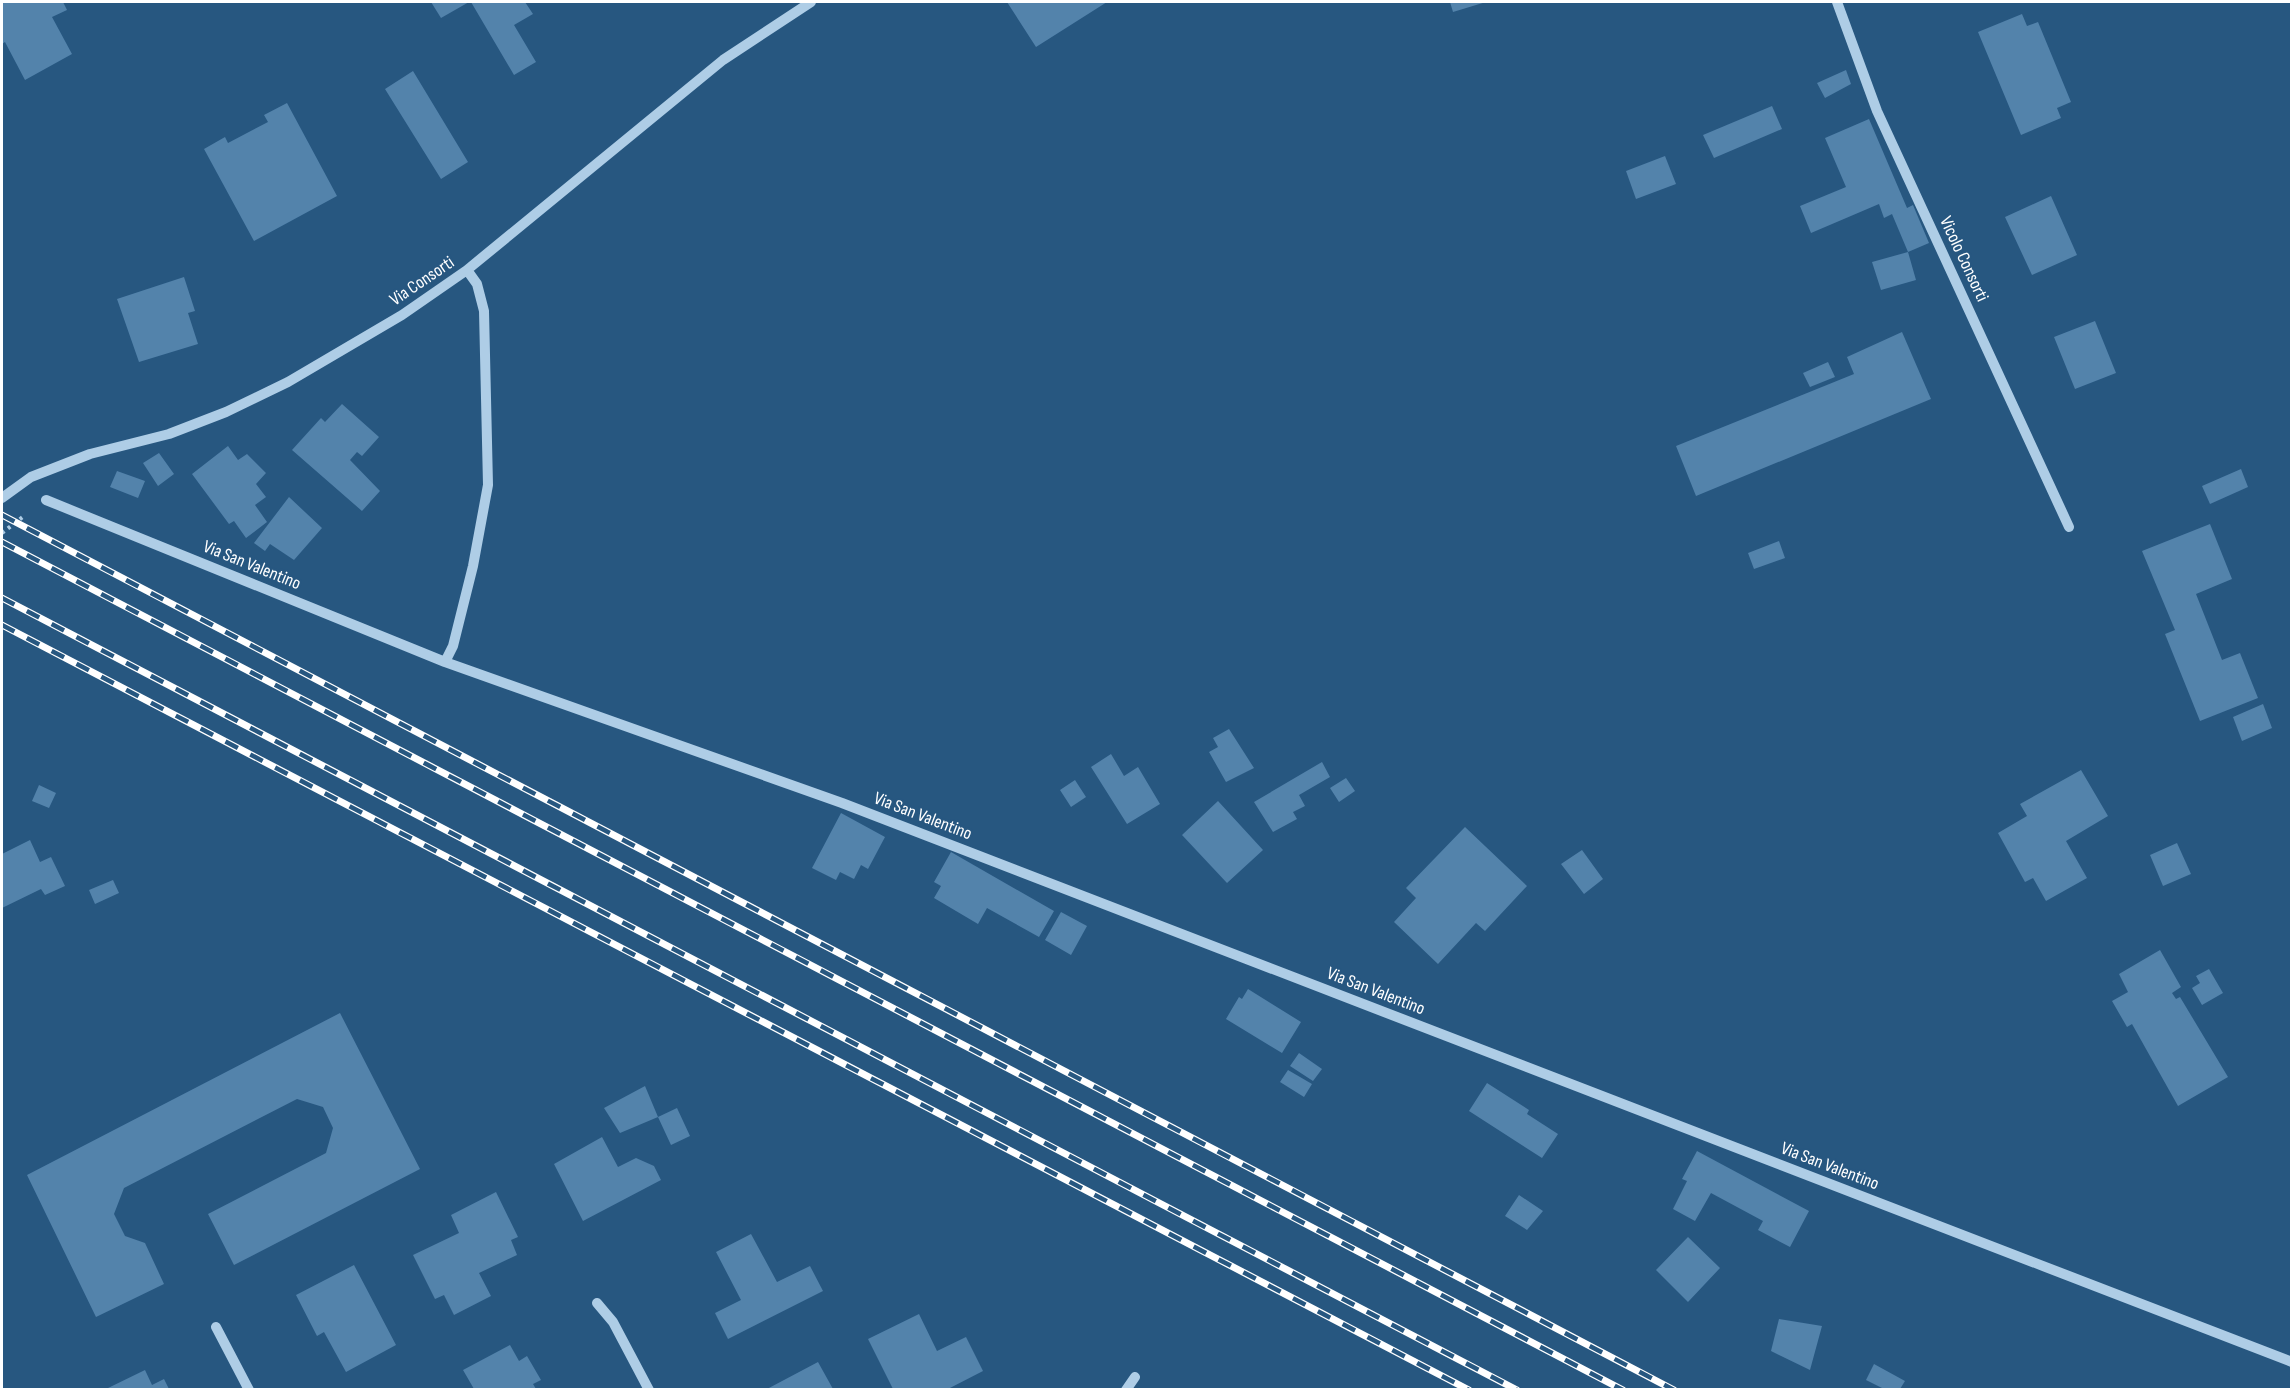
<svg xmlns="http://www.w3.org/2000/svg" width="2293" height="1391" viewBox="0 0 2293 1391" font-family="'Sofia Sans Condensed',sans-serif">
<rect width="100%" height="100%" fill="#275780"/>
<path fill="#5383ab" d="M2 2H63L67 10 52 17 72 54 25 80 5 42 2 44Z
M431 2H469L441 18Z
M471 2H525L533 14 514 25 536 62 514 75Z
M1007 2H1107L1036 47Z
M1450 2H1486L1453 12Z
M2022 14 2027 26 2038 22 2071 102 2057 108 2061 118 2021 135 1978 32Z
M1846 70 1851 84 1825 98 1817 83Z
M413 71 468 162 441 179 385 89Z
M287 103 337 196 254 241 204 149 225 137 228 143 268 122 264 115Z
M1772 106 1782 129 1714 158 1703 135Z
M1869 119 1907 208 1913 205 1929 243 1908 252 1892 214 1884 218 1879 204 1811 233 1800 206 1846 187 1825 138Z
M1665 156 1676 184 1636 199 1626 171Z
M2051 196 2077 255 2032 275 2005 217Z
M1908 252 1916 280 1881 290 1872 262Z
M184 277 195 311 188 313 198 344 139 362 117 299Z
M2095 321 2116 373 2075 389 2054 337Z
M1902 332 1931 399 1696 496 1676 446 1854 374 1847 357Z
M1828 362 1835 377 1810 387 1803 373Z
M342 404 379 437 362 456 357 452 350 460 380 491 362 511 292 450 321 418 325 422Z
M228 446 238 460 247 454 266 473 256 484 266 497 255 505 267 522 246 538 234 521 229 524 192 474Z
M159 453 174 474 158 486 143 463Z
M2241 469 2248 487 2210 504 2202 486Z
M117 471 145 481 138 498 110 487Z
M289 497 322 528 294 560 270 544 265 551 254 543Z
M2210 524 2232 579 2196 594 2222 660 2240 653 2258 698 2200 721 2165 634 2175 630 2142 551Z
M1779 541 1785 558 1754 569 1748 553Z
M2263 704 2272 728 2242 741 2233 717Z
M1229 729 1254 768 1226 782 1209 752 1218 747 1213 738Z
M1111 754 1124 776 1138 767 1160 804 1127 824 1091 767Z
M1322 762 1330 777 1299 795 1305 806 1293 812 1297 819 1273 832 1254 802Z
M2081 770 2108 816 2066 841 2087 878 2046 901 2033 878 2025 882 1998 833 2027 816 2020 804Z
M1346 778 1355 791 1339 802 1330 788Z
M1075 780 1086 797 1071 807 1060 790Z
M39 785 56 793 49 808 32 801Z
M1218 801 1263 850 1227 883 1182 835Z
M841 813 885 837 868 869 861 865 854 879 840 872 836 880 812 868Z
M1465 827 1527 886 1485 931 1476 923 1438 964 1394 922 1416 898 1406 888Z
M30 840 40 862 51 857 65 886 45 895 41 889 2 908V854Z
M2177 843 2191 874 2163 886 2150 855Z
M1582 850 1603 879 1584 894 1561 864Z
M951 852 1054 911 1039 937 987 908 978 924 934 898 941 886 934 882Z
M113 880 119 893 95 904 89 890Z
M1061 912 1087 926 1071 955 1045 940Z
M2160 950 2181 987 2172 993 2176 999 2180 997 2228 1077 2178 1106 2132 1024 2127 1027 2112 1001 2128 992 2119 974Z
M2209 969 2223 993 2202 1005 2192 988 2200 983 2196 976Z
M1248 989 1301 1022 1282 1053 1226 1019 1239 997 1242 999Z
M340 1013 420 1169 234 1265 208 1214 326 1153 333 1128 323 1107 297 1099 124 1188 114 1214 125 1236 145 1243 164 1284 96 1317 27 1175Z
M1299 1053 1322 1069 1313 1081 1290 1066Z
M1288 1070 1312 1084 1304 1097 1280 1082Z
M1487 1083 1529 1110 1527 1114 1558 1134 1542 1158 1469 1111Z
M645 1086 658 1117 620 1133 604 1108Z
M677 1108 690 1136 671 1145 658 1117Z
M602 1137 618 1167 636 1158 654 1166 661 1180 583 1221 554 1164Z
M1697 1151 1809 1211 1790 1247 1758 1230 1763 1221 1711 1193 1695 1221 1673 1209 1687 1181 1682 1179Z
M496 1192 518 1237 511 1240 517 1255 479 1273 491 1296 454 1315 444 1295 435 1299 413 1255 459 1233 451 1215Z
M1519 1195 1543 1211 1527 1230 1505 1216Z
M751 1234 777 1282 810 1266 823 1291 728 1339 715 1313 741 1300 716 1252Z
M1688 1237 1720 1268 1688 1302 1656 1270Z
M354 1265 396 1345 346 1372 324 1332 317 1336 296 1295Z
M919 1314 937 1351 966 1337 983 1371 948 1389H893L868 1339Z
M1779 1319 1822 1326 1810 1370 1771 1351Z
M510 1345 519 1361 527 1356 541 1380 533 1384 536 1389H474L463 1370Z
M818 1362 833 1389H767Z
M1874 1364 1905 1381 1900 1389H1884L1866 1380Z
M145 1370 152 1385 164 1379 169 1389H106Z"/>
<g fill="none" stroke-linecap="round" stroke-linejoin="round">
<path stroke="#aecde6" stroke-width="4" stroke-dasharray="3 4.5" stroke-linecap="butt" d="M2 533 24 516"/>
<path stroke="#aecde6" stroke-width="10" d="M1837 2 1877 111 2069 527
M2 498 31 477 90 454 169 434 226 412 288 382 402 315 467 270 723 60 811 2
M46 500 445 662 842 803 2292 1362
M445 662 453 646 473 566 488 485 484 311 477 284 467 270
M597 1303 613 1322 649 1390
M216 1327 249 1390
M1126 1390 1135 1377"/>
<defs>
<path id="rail" d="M2 515 1674 1390
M2 542 1623 1390
M2 598 1517 1390
M2 625 1469 1390"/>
</defs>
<use href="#rail" stroke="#fff" stroke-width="7"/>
<use href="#rail" stroke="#275780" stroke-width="4.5" stroke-dasharray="14" stroke-linecap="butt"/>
</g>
<g text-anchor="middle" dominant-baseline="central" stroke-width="4.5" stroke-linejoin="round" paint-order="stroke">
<g font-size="18" fill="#fff" stroke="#275780">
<text transform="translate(1964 259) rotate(65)">Vicolo Consorti</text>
<text transform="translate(422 281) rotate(-34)">Via Consorti</text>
<text transform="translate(252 565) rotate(22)">Via San Valentino</text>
<text transform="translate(923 816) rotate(21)">Via San Valentino</text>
<text transform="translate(1376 991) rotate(21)">Via San Valentino</text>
<text transform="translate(1830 1166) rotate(21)">Via San Valentino</text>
</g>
</g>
<rect width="2293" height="1391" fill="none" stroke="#ffffff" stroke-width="6"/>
</svg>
